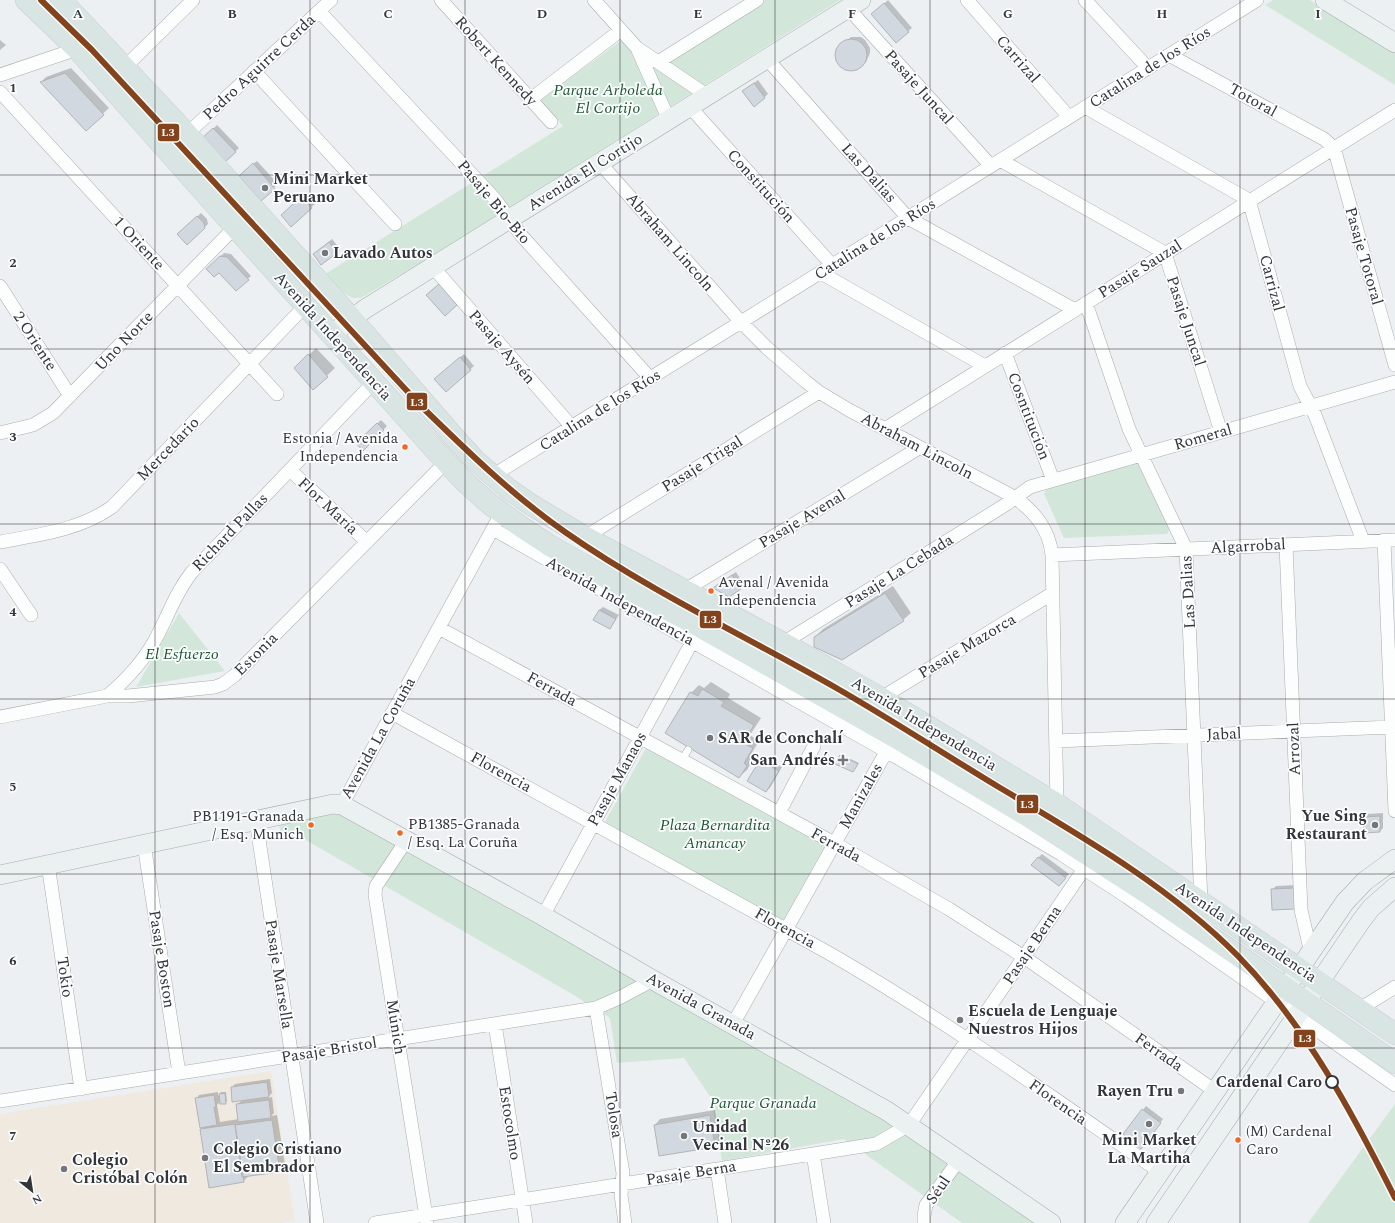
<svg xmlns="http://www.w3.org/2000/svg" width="1395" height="1223" viewBox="0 0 1395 1223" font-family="Spectral,serif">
<rect width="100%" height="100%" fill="#edf0f3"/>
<path fill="#efe9e0" d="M271 1071 295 1221 280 1223H0V1114Z"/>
<path fill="#d2e7da" d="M758 0H840L440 251 361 298H352L344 293 325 274 563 126 540 100 622 40 644 69Z
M1273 0H1310L1395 53V85L1265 5Z
M1141 462 1171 527 1167 534 1064 538 1044 494 1047 488Z
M179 613 225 671 136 687Z
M646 748 825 846 783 921 605 822Z
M341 811 815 1074 1039 1223H962L844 1139 722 1161 711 1098 684 1058 617 1063 610 1018 572 994 297 835 282 838 279 826Z
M1395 1104V1223H1308Z"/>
<path fill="#0003" d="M888 0 912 28 896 41 876 11Z
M851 37H861L865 40 870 48V53L866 62 858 69 853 70H849L840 65 837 56 839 47Z
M0 40 6 45 0 50Z
M71 68 109 108 86 130 41 82 46 77Z
M758 80 768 94 754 106 747 88Z
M217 125 239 148 225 161 204 138Z
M257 161 278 184 261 199 243 172Z
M306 194 315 204 291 225 286 211Z
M201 213 207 219 208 224 187 243 179 234Z
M332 239 340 249 336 252 318 251Z
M224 253 231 254 251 276 236 290 219 271 208 269Z
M316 348 335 368 313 389 296 368Z
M464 354 474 366 446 391 439 376Z
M381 420 387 426 363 450 357 443Z
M736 572 744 585 741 588 729 596 714 587Z
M893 586 911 613 903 620 815 637 823 629Z
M603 607 619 615 610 628 599 610Z
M711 682 730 694 728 698 761 718 750 735 759 741 750 756 754 758 747 770 739 777 691 693 699 685 704 688Z
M842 755 859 763 855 769 841 756Z
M764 757 782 767 770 788 766 791 761 761Z
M1383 813V828L1380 831 1364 818 1368 814Z
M1042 854 1069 874 1059 885 1038 858Z
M1297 885 1298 904 1272 890 1276 886Z
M270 1079 272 1093 267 1098 272 1097 274 1113 271 1116 277 1115 285 1165 279 1171 249 1176 243 1181 201 1130 205 1126 196 1099 199 1095 218 1092V1096L221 1092H226L227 1101 226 1103 221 1101 217 1105 220 1122 239 1119 237 1105 242 1100 232 1087 235 1084Z
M1146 1106 1163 1119 1145 1144 1143 1110Z
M715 1110 720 1140 715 1146 655 1125 660 1119Z"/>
<path fill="#d1d8df" stroke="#b2b4b6" d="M884 3 909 32 896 43 871 14Z
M835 55a16 16 0 1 1 32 0a16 16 0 1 1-32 0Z
M65 73 104 115 86 131 40 82Z
M754 83 765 98 754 107 742 91Z
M213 128 236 152 225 162 202 138Z
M253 163 275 189 261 201 239 176Z
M302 196 312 208 291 227 281 215Z
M197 216 204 223 205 228 187 245 177 234Z
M329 242 337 253 321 265 313 254Z
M220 256 227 257 249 280 236 291 219 273 214 277 206 269Z
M439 284 457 305 445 316 426 295Z
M308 354 328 377 313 390 294 368Z
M460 357 471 370 446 392 434 379Z
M377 423 384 430 363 451 356 443Z
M732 575 741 589 729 597 713 588Z
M885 593 904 621 842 660 814 647V637Z
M599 610 616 619 610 629 593 620Z
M702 689 724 702 721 706 754 725 743 743 753 748 744 763 747 766 739 778 665 733 690 692 698 696Z
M840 755 858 764 853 772 835 764Z
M760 760 779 771 766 792 747 781Z
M1380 816V832L1364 833 1363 817Z
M1038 857 1066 878 1059 886 1031 865Z
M1294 888 1295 909 1272 910 1271 889Z
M267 1082 269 1097 232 1102 231 1087Z
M225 1093 226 1104H220L219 1094Z
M214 1095 216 1107H214L217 1125 200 1128 195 1098Z
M269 1100 271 1118 238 1122 236 1104Z
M1142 1109 1161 1123 1141 1149 1123 1134Z
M710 1115 715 1147 659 1156 654 1125Z
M272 1120 280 1172 242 1177 235 1125Z
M235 1124 244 1182 209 1188 200 1129Z"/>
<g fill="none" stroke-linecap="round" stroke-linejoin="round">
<defs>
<path id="lane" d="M682 760 688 750"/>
<path id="street" d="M441 0 551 122
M594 0 637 48 708 96
M967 0 1069 117
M1085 0 1148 68
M848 8 991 166
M319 11 495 199 521 235 650 378
M637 48 669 120
M1169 55 1324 139 1334 148 1395 365
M767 59 908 218 1075 310
M658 62 757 0
M125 67 193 0
M254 71 395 224
M0 75 77 49
M0 92 277 394
M531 99 621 30
M690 107 832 265
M1085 107 1249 200 1300 386 1315 415 1363 541
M187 134 331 0
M1000 160 1165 253 1221 432
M600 163 741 322 767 348 805 381 819 392 849 410 1014 497C1035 512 1049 529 1052 555L1057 804
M433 267 572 427
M821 273 985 366
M0 286 70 396
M1086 303 1129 429 1186 549 1201 902
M1005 353 1053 480
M885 429 1395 110
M0 433 33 425 53 413 235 227
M290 470 367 542
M492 476 741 322 1257 0
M493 529 886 751 1061 854 1127 897 1395 1085
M585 537 819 392
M1384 540 1395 811
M0 542C38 535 80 530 112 507L305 306
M1286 545 1301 910 1311 953
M1052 555 1395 540
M0 569 31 615
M685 590 919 448
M439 628 834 843 949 909 1024 957 1215 1091
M783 643 1005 505 1030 487 1395 382
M107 696C126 680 143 662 155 640 168 617 175 593 192 572L374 382
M881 698 1053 593
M392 713 827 952C942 1018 1051 1096 1160 1172
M0 717 107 696H128L215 687 223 684 235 675 446 462
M1056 741 1392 727
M342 805 497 521
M779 813 814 746
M256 820 317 1223
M406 841 376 886 375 895 427 1223
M144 844 179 1073
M48 864 81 1089
M543 916 692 642
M596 1008 623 1173 621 1195 625 1223
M1358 1010 1395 987
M495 1024 526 1223
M733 1024 890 745
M0 1101 596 1008 621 997 653 980
M813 1154 824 1223
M717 1169 725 1223
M375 1223 876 1144 909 1125 1084 869
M924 1223V1216L926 1205 959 1160"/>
<path id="secondary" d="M1325 0 1395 43
M332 334 365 309 861 0
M0 875 333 804 342 805 543 916 653 980 887 1111 1051 1223
M1125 1223 1345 902 1365 881 1395 859
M1156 1223 1361 921 1371 908 1395 887"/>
<path id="primary" d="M26 0 77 49 235 227 446 462 465 482 491 505 523 528 549 545 616 583 697 625 895 737 1026 815 1150 895 1395 1063
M61 0 187 134 339 304 454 437 475 460 507 488 530 504 585 537 783 643 881 698 1057 804 1395 1034"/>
</defs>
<use href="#lane" stroke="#a9acae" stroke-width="8"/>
<use href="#street" stroke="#a9acae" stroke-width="14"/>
<use href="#secondary" stroke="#a9acae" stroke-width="20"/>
<use href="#primary" stroke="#cccdcf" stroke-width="22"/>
<use href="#lane" stroke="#fcfdfd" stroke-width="7"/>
<use href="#street" stroke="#fcfdfd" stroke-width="13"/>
<use href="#secondary" stroke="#eaf1f0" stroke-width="19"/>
<use href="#primary" stroke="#d8e5e3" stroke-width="21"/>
<defs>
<path id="metro-1" d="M41 0 92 50 420 405C466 450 512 495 565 532 651 592 747 637 838 689 892 720 944 754 997 786 1081 836 1169 886 1238 956 1306 1026 1352 1112 1395 1198"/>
</defs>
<use href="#metro-1" stroke="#fbfdfe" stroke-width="9"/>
<use href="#metro-1" stroke="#83441d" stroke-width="6"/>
</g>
<path fill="none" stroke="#333538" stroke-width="1" stroke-opacity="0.55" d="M155 0V1223M310 0V1223M465 0V1223M620 0V1223M775 0V1223M930 0V1223M1085 0V1223M1240 0V1223M0 175H1395M0 349H1395M0 524H1395M0 699H1395M0 874H1395M0 1048H1395"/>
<g fill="#747679" stroke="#fbfdfe" stroke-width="1.5">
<circle cx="265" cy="188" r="4"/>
<circle cx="325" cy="253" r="4"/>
<circle cx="710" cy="738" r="4"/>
<path d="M841 754h4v4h4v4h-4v4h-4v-4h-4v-4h4z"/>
<circle cx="1375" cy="825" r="4"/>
<circle cx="960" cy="1020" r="4"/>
<circle cx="1181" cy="1091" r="4"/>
<circle cx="1149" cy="1124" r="4"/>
<circle cx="684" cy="1136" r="4"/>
<circle cx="205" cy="1158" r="4"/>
<circle cx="64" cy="1169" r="4"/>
</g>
<g fill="#f26522" stroke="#fbfdfe" stroke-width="1.5">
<circle cx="405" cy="447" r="3.5"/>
<circle cx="711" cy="591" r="3.5"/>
<circle cx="311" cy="825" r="3.5"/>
<circle cx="400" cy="833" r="3.5"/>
<circle cx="1238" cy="1140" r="3.5"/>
</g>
<circle fill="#fbfdfe" stroke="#333538" stroke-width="2" cx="1332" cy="1082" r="6"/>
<g text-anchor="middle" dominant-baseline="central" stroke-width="3.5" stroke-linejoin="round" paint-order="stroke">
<g font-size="15" fill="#333538" stroke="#fbfdfe" text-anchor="start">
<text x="398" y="438" text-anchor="end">Estonia / Avenida<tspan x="398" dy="18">Independencia</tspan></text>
<text x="718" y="582">Avenal / Avenida<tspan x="718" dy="18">Independencia</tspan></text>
<text x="304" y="816" text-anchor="end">PB1191-Granada<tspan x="304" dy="18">/ Esq. Munich</tspan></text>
<text x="408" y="824">PB1385-Granada<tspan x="408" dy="18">/ Esq. La Coruña</tspan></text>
<text x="1246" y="1131">(M) Cardenal<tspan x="1246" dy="18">Caro</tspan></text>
</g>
<g font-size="16" fill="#333538" stroke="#fbfdfe">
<text transform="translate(1018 59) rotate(49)">Carrizal</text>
<text transform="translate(496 61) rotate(48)">Robert Kennedy</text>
<text transform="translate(259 67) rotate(-43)">Pedro Aguirre Cerda</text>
<text transform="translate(1150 67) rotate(-32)">Catalina de los Ríos</text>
<text transform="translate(919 87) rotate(48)">Pasaje Juncal</text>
<text transform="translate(1253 100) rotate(29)">Totoral</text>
<text transform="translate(585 172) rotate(-32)">Avenida El Cortijo</text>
<text transform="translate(869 173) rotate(48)">Las Dalias</text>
<text transform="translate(761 186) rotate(48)">Constitución</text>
<text transform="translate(494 202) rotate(50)">Pasaje Bio-Bio</text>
<text transform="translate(875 239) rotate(-32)">Catalina de los Ríos</text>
<text transform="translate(670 242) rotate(49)">Abraham Lincoln</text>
<text transform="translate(139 243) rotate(47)">1 Oriente</text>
<text transform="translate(1364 256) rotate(74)">Pasaje Totoral</text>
<text transform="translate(1140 269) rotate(-32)">Pasaje Sauzal</text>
<text transform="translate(1272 283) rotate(75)">Carrizal</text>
<text transform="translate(1186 321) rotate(72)">Pasaje Juncal</text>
<text transform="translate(333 336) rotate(48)">Avenida Independencia</text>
<text transform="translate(35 341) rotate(57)">2 Oriente</text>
<text transform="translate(124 341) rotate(-46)">Uno Norte</text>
<text transform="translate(502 347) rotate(49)">Pasaje Aysén</text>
<text transform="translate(600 410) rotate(-32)">Catalina de los Ríos</text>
<text transform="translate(1029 416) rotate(69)">Cosntitución</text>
<text transform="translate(1203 437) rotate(-16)">Romeral</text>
<text transform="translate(917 446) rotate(28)">Abraham Lincoln</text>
<text transform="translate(168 449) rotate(-46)">Mercedario</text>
<text transform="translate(702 464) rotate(-32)">Pasaje Trigal</text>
<text transform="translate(328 506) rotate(43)">Flor María</text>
<text transform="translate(802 519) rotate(-31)">Pasaje Avenal</text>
<text transform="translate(230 532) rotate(-46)">Richard Pallas</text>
<text transform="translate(1248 546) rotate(-3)">Algarrobal</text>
<text transform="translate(899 571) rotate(-32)">Pasaje La Cebada</text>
<text transform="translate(1188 592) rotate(-93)">Las Dalias</text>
<text transform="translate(620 601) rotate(29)">Avenida Independencia</text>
<text transform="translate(967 646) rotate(-31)">Pasaje Mazorca</text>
<text transform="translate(256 654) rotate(-45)">Estonia</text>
<text transform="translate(552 689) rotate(29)">Ferrada</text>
<text transform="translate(924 724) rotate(31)">Avenida Independencia</text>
<text transform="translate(1224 734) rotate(-2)">Jabal</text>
<text transform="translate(378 738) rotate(-61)">Avenida La Coruña</text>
<text transform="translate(1294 749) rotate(-92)">Arrozal</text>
<text transform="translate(501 772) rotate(29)">Florencia</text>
<text transform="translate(617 779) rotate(-61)">Pasaje Manaos</text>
<text transform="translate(861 796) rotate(-61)">Manizales</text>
<text transform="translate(836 845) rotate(29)">Ferrada</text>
<text transform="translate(785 928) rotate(29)">Florencia</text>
<text transform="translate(1246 932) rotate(34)">Avenida Independencia</text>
<text transform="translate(1032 945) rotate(-56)">Pasaje Berna</text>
<text transform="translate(162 959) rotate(81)">Pasaje Boston</text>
<text transform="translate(279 974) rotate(81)">Pasaje Marsella</text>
<text transform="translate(65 977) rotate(82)">Tokio</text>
<text transform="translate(701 1006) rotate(29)">Avenida Granada</text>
<text transform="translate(396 1027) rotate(81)">Múnich</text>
<text transform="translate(329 1050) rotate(-9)">Pasaje Bristol</text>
<text transform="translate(1159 1052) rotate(35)">Ferrada</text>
<text transform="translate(1058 1102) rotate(35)">Florencia</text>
<text transform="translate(614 1115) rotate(81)">Tolosa</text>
<text transform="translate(510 1123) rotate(81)">Estocolmo</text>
<text transform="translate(691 1173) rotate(-9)">Pasaje Berna</text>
<text transform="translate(938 1190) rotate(-56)">Séul</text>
</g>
<g font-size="16" font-style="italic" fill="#205834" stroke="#fbfdfe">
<text x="608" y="90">Parque Arboleda<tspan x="608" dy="18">El Cortijo</tspan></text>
<text x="182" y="654">El Esfuerzo</text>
<text x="715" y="825">Plaza Bernardita<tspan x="715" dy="18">Amancay</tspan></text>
<text x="763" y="1103">Parque Granada</text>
</g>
<g font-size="16" font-weight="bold" fill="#333538" stroke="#fbfdfe" text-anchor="start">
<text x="273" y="179">Mini Market<tspan x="273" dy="18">Peruano</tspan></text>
<text x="333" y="253">Lavado Autos</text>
<text x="718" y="738">SAR de Conchalí</text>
<text x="835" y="760" text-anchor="end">San Andrés</text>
<text x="1367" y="816" text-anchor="end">Yue Sing<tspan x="1367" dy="18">Restaurant</tspan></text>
<text x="968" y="1011">Escuela de Lenguaje<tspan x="968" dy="18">Nuestros Hijos</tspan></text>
<text x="1173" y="1091" text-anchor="end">Rayen Tru</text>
<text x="692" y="1127">Unidad<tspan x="692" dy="18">Vecinal Nº26</tspan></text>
<text x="1149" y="1140" text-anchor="middle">Mini Market<tspan x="1149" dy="18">La Martiha</tspan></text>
<text x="213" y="1149">Colegio Cristiano<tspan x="213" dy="18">El Sembrador</tspan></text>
<text x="72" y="1160">Colegio<tspan x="72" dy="18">Cristóbal Colón</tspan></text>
</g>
<g font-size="16" font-weight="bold" fill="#333538" stroke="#fbfdfe" text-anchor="end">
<text x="1322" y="1082">Cardenal Caro</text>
</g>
</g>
<g font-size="13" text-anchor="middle" font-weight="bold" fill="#333538" stroke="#fbfdfe" stroke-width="3.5" stroke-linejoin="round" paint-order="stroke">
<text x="78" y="18">A</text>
<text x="232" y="18">B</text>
<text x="388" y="18">C</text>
<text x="542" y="18">D</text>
<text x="698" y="18">E</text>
<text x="852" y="18">F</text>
<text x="1008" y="18">G</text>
<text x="1162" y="18">H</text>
<text x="1318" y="18">I</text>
<text x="13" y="92">1</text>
<text x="13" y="267">2</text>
<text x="13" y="441">3</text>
<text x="13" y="616">4</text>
<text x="13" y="791">5</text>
<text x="13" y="965">6</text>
<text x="13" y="1140">7</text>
</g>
<g stroke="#fbfdfe" stroke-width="1.5">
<rect x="157" y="123" width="23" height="19" rx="4" fill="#83441d"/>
<rect x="406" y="392" width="22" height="19" rx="4" fill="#83441d"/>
<rect x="699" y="610" width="23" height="19" rx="4" fill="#83441d"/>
<rect x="1016" y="794" width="23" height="20" rx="4" fill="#83441d"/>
<rect x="1293" y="1029" width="23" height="19" rx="4" fill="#83441d"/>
</g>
<g font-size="11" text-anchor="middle" font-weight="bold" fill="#fff">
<text x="168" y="136">L3</text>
<text x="417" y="406">L3</text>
<text x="710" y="623">L3</text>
<text x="1027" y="808">L3</text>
<text x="1305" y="1042">L3</text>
</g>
<g transform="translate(32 1191) rotate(150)" stroke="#fbfdfe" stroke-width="3" paint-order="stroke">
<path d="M0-3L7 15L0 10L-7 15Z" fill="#333538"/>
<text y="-6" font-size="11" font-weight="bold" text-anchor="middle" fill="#333538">N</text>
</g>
</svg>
